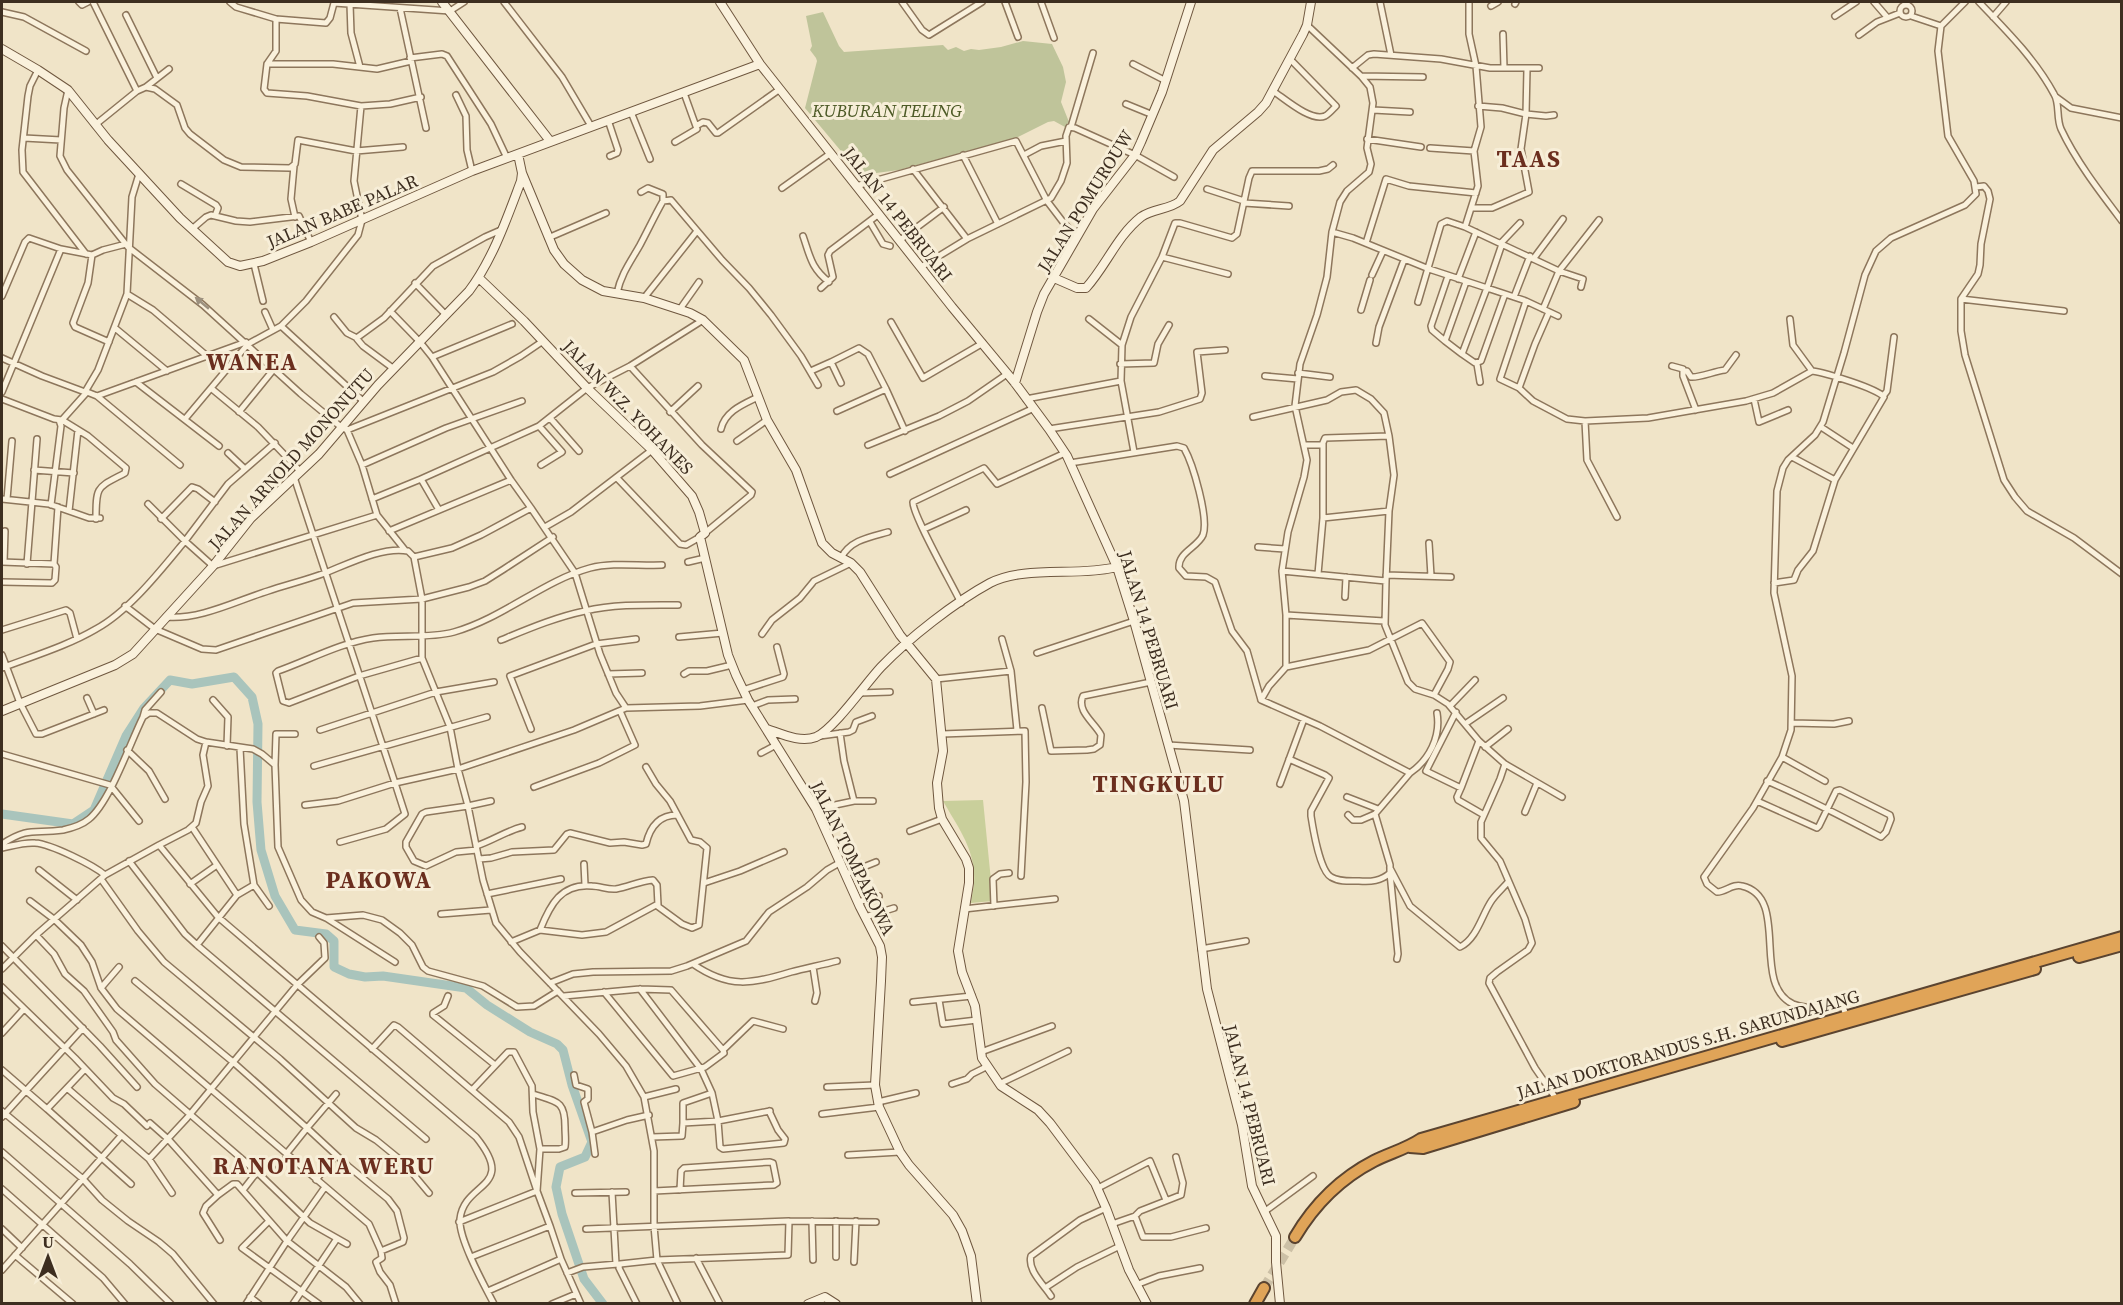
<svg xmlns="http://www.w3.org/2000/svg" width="2123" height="1305" viewBox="0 0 2123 1305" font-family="'Source Serif 4',serif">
<rect width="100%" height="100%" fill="#f0e4c8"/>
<path fill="#c9cf9b" d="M983 800 993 901 971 903C972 894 975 884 974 874 973 846 956 824 943 801Z"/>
<path fill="#bfc49a" d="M823 12 839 46 844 52 943 45 948 50 956 47 964 51 971 49 979 50 1001 47 1023 41 1052 44 1063 67 1066 82 1061 102 1069 122 1065 127 1054 121 1048 122 1018 137 984 147 899 170 861 175 805 108 817 61 816 58 810 50 812 46 806 16Z"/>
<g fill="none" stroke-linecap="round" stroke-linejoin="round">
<path stroke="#a9c4bc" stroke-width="9" d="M2 814 73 824 94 810 126 736 144 708 170 680 192 684 234 677 252 697 258 724 257 802 261 850 275 896 295 930 326 934 334 941V967L349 974 365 977 383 976 466 988 487 1005 530 1032 557 1044 563 1050 572 1085 592 1142 585 1157 560 1167 556 1187 562 1214 584 1279 603 1304"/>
<path stroke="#ccc0a6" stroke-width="10" stroke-dasharray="10 5" stroke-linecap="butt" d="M1264 1288 1295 1237"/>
<defs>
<path id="street" d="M79 2 82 5 88 2
M93 2 137 91
M230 2 236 7 276 19V51L267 64 264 89 267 93 307 96 361 106 390 104 421 97
M504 2 562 77 591 126
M902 2 922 30 929 35 982 2
M1005 2 1018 37
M1041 2 1054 38
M1380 2 1391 55
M1469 2V34L1476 66 1481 127 1474 151 1478 186 1465 227 1559 271 1543 309
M1874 2 1887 17
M1979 2C2006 30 2035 59 2054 94 2060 103 2056 118 2061 129 2076 161 2100 192 2122 221
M350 4 351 33 360 67
M1515 4 1516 2
M1900 11a6 6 0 1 1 12 0a6 6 0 1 1-12 0Z
M1491 6 1498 2
M400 8 426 128
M2 12 24 17 86 51
M126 15 157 78
M1835 16 1856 2
M1911 16 1941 26
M1993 17 2006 2
M276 19 326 23 330 18 334 3 450 11 464 2
M1503 34 1504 68
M1859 35 1877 22 1900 13
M410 58 442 54 447 56 491 124 507 158
M267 64H333L377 69 411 61
M1133 64 1166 81
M1352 68 1368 55 1374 54 1441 59 1490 68H1539
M1527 69 1526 114 1546 116 1554 115
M38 70 30 86 28 96 22 150 23 172 86 254
M1361 76 1423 77
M146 87 169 69
M68 90 64 108 60 156 67 170 128 247 203 305 301 394 341 427 347 430 362 465 377 515 405 550
M1273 91C1285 99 1311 122 1325 116 1329 114 1333 109 1336 106L1290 59
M456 95 466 116 467 150 472 171
M2056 97 2071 108 2122 118
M1126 104 1153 115
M1373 110 1410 112
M631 112 650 159
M608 120 618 150 617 153 610 156
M95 125 137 91 146 87 155 89 177 105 185 128 190 134 224 160 241 167 290 168 295 164 298 140 356 151 403 147
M696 126 703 122 708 123 716 133H718L780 89
M1071 127 1093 53
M24 138 61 140
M1367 139 1421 147
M675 142 697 129 684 93
M1430 148 1474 151
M963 155 998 224
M1024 155 1041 146 1066 141
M294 166 291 199 295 217
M913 169 967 239
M181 184 216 205 218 208 215 216
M856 186 1016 141 1047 201 1063 222 1077 237
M1976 187 1984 186 1988 191 1990 199 1981 244 1980 265 1978 274 1961 299V331L1965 355 2004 480 2015 497 2027 511 2074 538 2122 574
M782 188 831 153
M1207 189 1244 201
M641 192 648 188 663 194V201
M1244 203 1289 206
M1472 208H1492L1529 192 1521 149 1526 114 1502 108 1478 106
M870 222 883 244 890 246
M192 229 206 217 211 215 236 221 250 222 299 216 311 242
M1332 232 1353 238 1429 269 1487 288 1462 354 1445 341
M803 236C810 256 811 268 829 282
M548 238 606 213
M900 240 944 207
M1366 243 1386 179 1409 186 1476 193
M1501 243 1520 223
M1502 244 1487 288 1526 301 1500 379 1519 388 1533 401 1567 419 1585 421 1648 418 1746 401 1773 393 1812 371C1826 373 1876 388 1884 397L1835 480
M92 255 88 283 73 323 75 327 109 342
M1162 257 1228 274
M1534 258 1563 219
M254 264 263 301
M921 267 967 239 1051 198 1061 181 1067 163 1066 136 1069 127 1075 128 1135 155 1174 177
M1372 275 1383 251
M1448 276 1431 326 1432 330 1445 341 1466 282
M1458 279 1476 232
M415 283 446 315
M1581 287 1583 279 1559 271 1599 220
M821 288 833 277 828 255 830 251 879 214
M617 293C621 274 631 261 640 245 648 230 655 215 663 201L671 200 722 260 749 288 771 315 801 356 818 385
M127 294 153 310 207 356
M2 296 25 242 29 238 61 249 92 255 103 250 126 244
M1514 297 1530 256
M644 298 697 231
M1961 299 2064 311
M1526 301 1558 316
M1418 302 1441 224 1447 221 1465 227
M680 309 699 282
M1361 310 1370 280
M390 311 420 342 432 357 511 480
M265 312 273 330
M334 317 347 333 357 338
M1089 319 1122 345
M1790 319 1793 345 1812 371
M891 322 923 378 983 343
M281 326 363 401
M115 328 167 371
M1376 343 1379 327 1404 260
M1462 354 1475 363 1481 361 1505 294
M432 357 512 324
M2 358 42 376 85 392
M1120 364 1154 363 1158 344 1169 325
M1477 364 1480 382
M630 366 702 445 752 492 751 495 705 533
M1672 366 1683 369V376L1696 410
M394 369 363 346 357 339 358 337 384 318 433 266 485 237 501 230
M813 370 831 362
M1683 371H1687L1691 377C1699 378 1715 371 1725 370L1736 355
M1298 373 1330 377
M1265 376 1298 379
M136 382 219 446
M841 383 831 362 859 348 868 354 886 389
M1519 388 1535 344 1549 312
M212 389 258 427 300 471
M2 392 61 249
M87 392 97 396 246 342
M1884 395 1887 391 1894 337
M97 396 180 465
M2 399 54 419 62 420 87 392H85L98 370 127 294 132 197 139 174
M1026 399 1121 381
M1754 399 1759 422 1788 410
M837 411 886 389 905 431
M239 412 274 369
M670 412 698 386
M1253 417 1327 400 1341 392 1356 390 1371 399 1384 413 1389 436
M550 418 579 451
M185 419 248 344 281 326 306 301 358 235 362 220 354 181 361 106
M62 420 88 436 126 468 125 473C97 488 96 485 96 519
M1585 421 1587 460 1617 517
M539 426 562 452 541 465
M1821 427 1853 448
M721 429C725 411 744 404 758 397
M1049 429 1159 412 1200 399 1202 393 1197 352 1225 350
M347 430 493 372 521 356 543 341
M737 441 767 420
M868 445 939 416 968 401 1007 374
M1305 445H1322L1325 438 1389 436 1394 475 1389 511 1386 581
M1134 452 1121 381 1122 345 1131 317 1162 257 1175 223H1180L1232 238 1237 234 1249 178 1252 171H1319L1328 169 1333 165
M228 453 245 469
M1070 463 1177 446 1184 448C1193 464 1209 518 1203 535 1197 548 1178 552 1179 568L1186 576 1206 577 1215 582 1232 631 1247 651 1261 700 1320 726 1410 773 1375 814 1361 820H1353L1348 815
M362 465 446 428 522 401
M34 470 74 473
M890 474 1034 408
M294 477 395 783 458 769 468 806 483 880 496 923 520 952 599 1034 626 1066 644 1097 654 1151V1226L657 1260 620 1264 619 1268 637 1304
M617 478 680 544 686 545 700 537
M421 479 539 426 587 388 630 366 703 320
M2 499 49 504 89 518H100
M7 499 12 441
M372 499 421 479 439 510
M148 504 185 541 228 484 275 443
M51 505 61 426 59 420
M69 511 78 430
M1323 518 1389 511
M161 519 192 487 198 489 215 502
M545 527 571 512 652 450
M924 529 966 510
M389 531 511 480 531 508
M1429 543 1431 576
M1258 547 1285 549
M414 557 452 548 481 535 531 508 575 573 600 654 616 693 626 708
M841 558C850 540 870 537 888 532
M2 562 54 564 56 567 55 580 52 583 2 582
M4 562 5 531
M688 562 705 558
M27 564 37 439
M54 564 58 507
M1282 571 1288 532 1304 477 1307 460 1295 406 1300 364 1317 315 1327 277 1332 232 1340 202 1347 191 1369 172 1371 164 1367 148 1373 103 1370 87 1361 76 1307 25
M1318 574 1323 518V444
M1386 575 1451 577
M1774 583 1794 580 1798 570 1813 551 1835 480 1792 457
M1345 597 1346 577
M961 603C953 586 912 514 913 502L984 468 997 484 1065 453
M125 606 155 629 202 649 216 650 353 603 422 599 469 587 485 581 504 569 553 537
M1286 615 1384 621
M166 617C200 620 236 601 268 591 286 585 306 580 325 573 348 564 383 546 408 551L414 557 422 599V658L450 727 458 769 574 730 626 708 700 706 748 700
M2 630 66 610 70 613 77 639
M762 634 772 620 800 598 814 581 851 563
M679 637 723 633
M1002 639 1011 671
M501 640C528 629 556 617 585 611 615 604 647 605 678 605
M1037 653 1134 621
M2 655 20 703 36 734H42L104 710
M422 658 359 676 289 703 283 701 276 673 278 671C309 660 340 643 373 638 399 634 428 639 454 632 503 618 543 581 590 568 613 562 638 566 662 565
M1286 667 1369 650 1422 623 1450 662 1448 669 1434 695
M2 668C33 656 67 646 96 629 129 611 161 570 185 541L213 566 377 515
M608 674 642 673
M684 674 689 671H707L732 665
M936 679 1011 671 1017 730
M743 690 783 677 784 674 777 647
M859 693 890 692
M87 698 94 714
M213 700 228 717 227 746
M1261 700 1269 686 1286 667V615L1282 571 1386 581 1385 625 1408 682 1415 689 1434 695 1448 704 1479 741 1505 764 1500 779 1481 822V838L1500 861 1525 919 1532 943 1528 950 1497 972 1490 978 1489 983 1535 1068 1557 1100
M752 706 768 700 795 699
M1450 706 1475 680
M1042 708 1051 751 1087 750 1094 749 1100 745 1101 735C1095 723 1076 711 1083 696L1151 682
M1456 712 1426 771 1461 788 1479 741
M143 717 145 710 161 692
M1792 723 1834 724 1849 721
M1465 724 1503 698
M531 729 510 676 596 644 636 639
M320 730 436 692 494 682
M840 733 844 761 854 801H873
M942 734 1025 731 1026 782 1021 876
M820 736 849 732 853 730 856 722 872 716
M1168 745 1250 750
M1485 747 1508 729
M127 750 149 771 165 799
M761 753 776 745
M2 754 110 785 139 821
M1782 757 1825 781
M1289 759 1325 775 1329 778 1311 811V816C1313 829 1320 871 1331 877 1339 882 1350 881 1359 881 1371 882 1381 881 1390 873V865L1375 814
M1505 764 1562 797
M275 765 276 734H295
M314 766 487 717
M1410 773C1429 760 1441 737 1437 713
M1280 784 1304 719
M534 787 599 763 635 745 620 711
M1461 788 1457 797 1458 800 1484 815
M1347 797 1378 809
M1757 801 1817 828 1819 826 1836 791 1840 790 1890 815 1891 819 1886 832 1881 837C1843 817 1807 798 1767 781
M305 805 338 801 395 783 405 814 386 829 340 842
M816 809 854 801
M1525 812 1537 783
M192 827 237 895
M910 831 942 819
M2 844C30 826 34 834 63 830 72 828 82 825 89 819 110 802 130 743 143 717L149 713H157L197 739 206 742 253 749 262 754 275 765 278 847 301 900 312 912 326 918 363 915 382 920 400 933 412 945 423 967 428 971 483 986 517 1007 534 1006 558 991
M159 845 188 830 196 823 201 802 208 786 203 755 206 742
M476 846C492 841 506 831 522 827
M2 848C12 846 24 842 35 843 51 844 93 865 105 875
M477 850 456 852 426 866 414 861 406 847V842L422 814 426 812 468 806 491 801
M479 859 491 858 512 852 554 850 567 834 570 833 610 843 624 842 642 845 646 844C650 827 659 815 677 815
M129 861 185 934 197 945 426 1139
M584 864 585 885
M1390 868 1410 906 1460 947C1477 939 1482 914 1492 900 1497 893 1503 888 1508 882
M39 870 77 900
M1390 873 1398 954 1397 959
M846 874 876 862
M101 879 138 931 164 962 280 1059 356 1128 376 1140 403 1162 429 1193
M704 883 740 871 784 852
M190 884 217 865
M254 885 269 906
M487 894 561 879
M30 901 55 920 81 945 92 962 101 988 117 1009 369 1224 381 1251 382 1258 376 1262 380 1272 390 1285 396 1304
M858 902 879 896
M994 906 993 879 1000 874 1009 873
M964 909 1055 899
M441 914 491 910
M865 917 894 908
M326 918 395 962
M540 930C550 905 561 883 592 886 600 886 608 890 616 889 628 887 640 881 653 880L657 885 658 905
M36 935 54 954 65 974 84 991 113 1032 116 1040 155 1084 257 1172 310 1223 347 1244
M511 942 540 930 582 935 606 932 656 905 682 924 692 928 699 925 707 848 700 842 691 840 670 801 656 784 646 767
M197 945 237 895 254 885 244 824 240 748
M2 946 100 1046 137 1087
M1201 949 1246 941
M693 964C729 989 752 984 791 972 806 968 822 965 837 961
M813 967 817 993 815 1001
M2 969 36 935 105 875 159 845 218 917 476 1137C518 1189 464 1181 460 1219 458 1238 484 1285 494 1304
M135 981 233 1062 307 1128 336 1094
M550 983 573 974 593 972 671 971 687 966 746 941 769 912 807 887 827 870 841 862
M2 987 75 1058 113 1098 124 1104 147 1126
M101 988 119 967
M640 989 701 1069 712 1093 683 1103V1123
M604 992 673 1076 705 1067 724 1053 723 1050 753 1021 783 1029
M448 996 444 1006 433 1013V1015L495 1065
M564 996 640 989 671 990 723 1050
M939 1000 943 1024 977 1020
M913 1002 972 996
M1846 1015 1843 1007C1827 1005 1809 1011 1793 1004 1750 984 1791 897 1742 886 1733 883 1726 892 1717 892L1707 884 1704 877 1753 808 1782 757 1791 730 1792 676 1774 593 1777 491 1783 468 1788 460 1815 435 1823 422 1844 353 1865 275 1876 251 1891 238 1965 205 1976 194 1974 181 1948 136 1938 51 1941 26 1965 2
M2 1033 24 1009
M372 1049 394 1025 398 1027 509 1122 519 1137 537 1191 459 1222
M981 1052 1052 1026
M85 1069 47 1109 131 1184
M2 1070 47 1109
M574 1075 576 1085 588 1089V1099L584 1102 592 1132 595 1154
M952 1084 967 1079 972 1074 986 1067
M999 1084 1068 1051
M827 1087 875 1085
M67 1088 149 1159 172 1193
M712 1093 718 1121 720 1147 723 1149 784 1143 785 1139 778 1130 769 1111
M533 1094C557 1102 565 1100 565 1127 565 1134 566 1140 565 1147L559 1149H540
M644 1097 676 1089
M878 1102 916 1093
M2 1111 83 1179 102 1200 128 1221 159 1242 173 1254 214 1304
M822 1114 879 1107
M2 1117 83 1028
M150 1123 168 1139 218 1195 233 1184H237L287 1241 346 1287 360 1304
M592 1132 627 1120 649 1115
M652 1137 682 1136 683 1123 718 1121 770 1111
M2 1152 130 1264 171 1304
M287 1153 307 1128 348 1166 388 1199 397 1211 404 1238 403 1242 381 1251
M848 1155 900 1152
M149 1159 187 1118 297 985 325 958 324 943 319 937
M279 1168 288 1155
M316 1180 336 1155
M1098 1188 1150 1161 1166 1200
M2 1189 103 1278 125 1304
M243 1190 257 1172
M654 1191 774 1185 777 1183 773 1163 770 1162 684 1168 681 1171 680 1190
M612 1192 616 1264
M575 1193 626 1192
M218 1195 206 1206 203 1213 220 1240
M1264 1212 1313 1176
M1135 1216 1143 1237H1171L1206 1228
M269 1221 242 1248 319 1304
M812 1221 813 1260
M1112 1224 1135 1216 1140 1211 1181 1195 1183 1183 1176 1157
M2 1229 22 1248
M586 1229 789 1221 876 1222
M15 1255 73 1304
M471 1257 550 1226 537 1191 540 1149 533 1112 532 1086 514 1052H508L472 1090
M836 1257V1221
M696 1258 720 1304
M561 1259 581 1304
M854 1262 856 1221
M2 1270 121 1136
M567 1273 583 1267 618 1264
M1136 1285 1159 1276 1200 1268
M1045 1288 1077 1267 1120 1246
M488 1291 561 1259 550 1226
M1051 1296C1044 1285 1027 1270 1031 1256L1080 1220 1106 1208
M250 1297 259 1304
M246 1304 287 1241 325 1187
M293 1304 336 1240
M552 1304 576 1294
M678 1304 657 1260 788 1255 789 1221"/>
<path id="secondary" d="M442 2 550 141
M720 2 760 64 952 307 1015 383 1049 429 1067 456 1117 567 1134 621 1184 801 1207 989 1242 1125 1252 1186 1276 1236V1262L1280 1304
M2 49 38 70 68 90 108 140 180 218 228 262 240 266 263 261 311 242 472 171 760 64
M522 173 554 250 564 264 582 280 603 291 644 298 690 313 703 320 744 360 767 420 796 470 822 543 832 553 851 563 860 572 900 635 936 679 943 751 937 783 939 808 942 819 966 859 969 868V883L958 951 962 972 975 1006 982 1058 1001 1086 1038 1110 1050 1123 1095 1183 1106 1208 1129 1270 1147 1304
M479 278 524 321 587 388 652 450 692 496 699 512 705 533 700 537 728 655 736 675 748 700 816 809 860 907 880 946 882 957 881 981 875 1085 879 1107 900 1152 909 1165 953 1215 962 1231 971 1256 977 1304
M1054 278 1077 288H1086C1106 266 1117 236 1141 217 1153 208 1169 210 1180 201L1213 150 1258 112 1266 103 1303 34 1307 25 1311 2
M1015 383 1037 312 1044 294 1093 209 1135 155 1141 142 1162 92 1191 2
M2 711 115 665 133 654 213 566 251 518 319 454 378 385 469 291C493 259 507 218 521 181L522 173 518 154
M767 729C782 734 800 743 816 737 834 729 866 683 881 667 909 638 955 602 990 583 1025 565 1077 577 1117 567
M808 1304 825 1297 836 1304"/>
<path id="highway" d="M2079 957 2122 945
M1782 1041 2035 969
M1410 1147 1423 1148 1574 1102
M1295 1237C1314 1205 1341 1178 1374 1161 1390 1153 1406 1149 1421 1139L2122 937
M1255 1304 1264 1288"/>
</defs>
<use href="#street" stroke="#8d765c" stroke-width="8"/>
<use href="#secondary" stroke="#6f573f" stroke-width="10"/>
<use href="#highway" stroke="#5b4430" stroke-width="14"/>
<use href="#street" stroke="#faf1dc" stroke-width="5"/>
<use href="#secondary" stroke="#faf1dc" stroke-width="8"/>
<use href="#highway" stroke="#e0a458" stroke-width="10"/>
</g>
<defs><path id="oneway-solid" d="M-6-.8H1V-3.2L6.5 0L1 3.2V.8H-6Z" transform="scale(1.5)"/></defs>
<use fill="#9c907e" href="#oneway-solid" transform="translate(202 303) rotate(-140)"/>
<g text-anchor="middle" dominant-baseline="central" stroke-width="6" stroke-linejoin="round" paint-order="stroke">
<g font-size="18" font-style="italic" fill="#4d5a26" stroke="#f7eed8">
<text x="887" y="110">KUBURAN TELING</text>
</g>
<g font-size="18" fill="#3d2e20" stroke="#f7eed8">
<text transform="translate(1085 201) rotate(-58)">JALAN POMUROUW</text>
<text transform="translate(342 211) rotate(-23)">JALAN BABE PALAR</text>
<text transform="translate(898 214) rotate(52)">JALAN 14 PEBRUARI</text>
<text transform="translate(628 407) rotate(46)">JALAN W.Z. YOHANES</text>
<text transform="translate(291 459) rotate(-48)">JALAN ARNOLD MONONUTU</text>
<text transform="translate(1149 630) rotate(73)">JALAN 14 PEBRUARI</text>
<text transform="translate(853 858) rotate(64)">JALAN TOMPAKOWA</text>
<text transform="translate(1688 1044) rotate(-16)">JALAN DOKTORANDUS S.H. SARUNDAJANG</text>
<text transform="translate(1250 1105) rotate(76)">JALAN 14 PEBRUARI</text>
</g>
<g font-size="24" font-weight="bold" letter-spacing="1.5" fill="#6b2e1e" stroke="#f7eed8">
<text x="1529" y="158">TAAS</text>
<text x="252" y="361">WANEA</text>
<text x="1159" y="783">TINGKULU</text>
<text x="379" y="879">PAKOWA</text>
<text x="324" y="1165">RANOTANA WERU</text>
</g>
</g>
<rect width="2123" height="1305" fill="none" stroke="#3d2e20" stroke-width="6"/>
<g transform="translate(48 1257)" stroke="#f7eed8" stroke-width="4.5" paint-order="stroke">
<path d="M0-4.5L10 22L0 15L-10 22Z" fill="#3d2e20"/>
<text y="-9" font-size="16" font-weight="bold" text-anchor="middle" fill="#3d2e20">U</text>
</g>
</svg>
